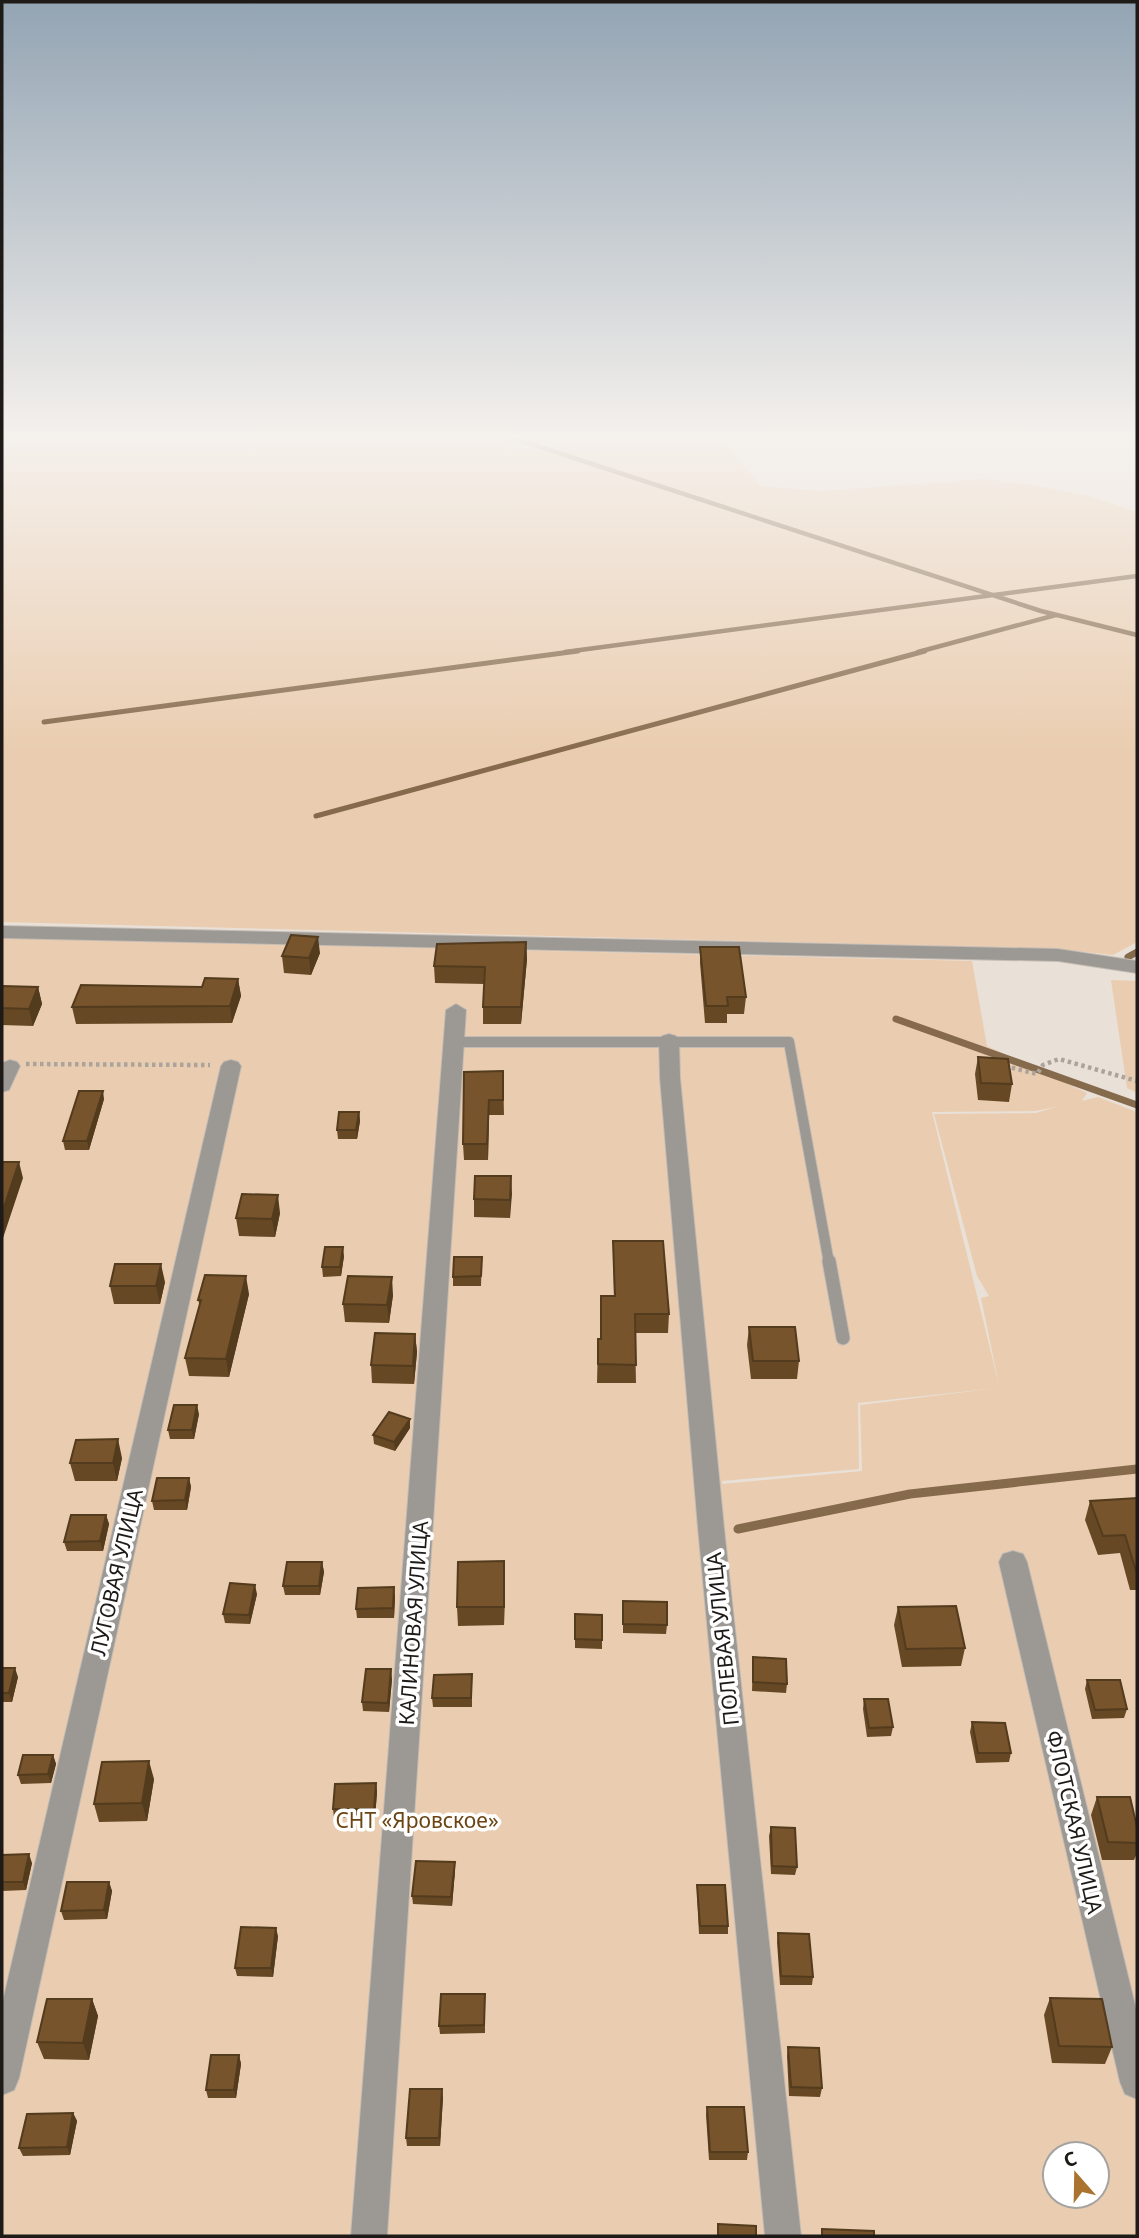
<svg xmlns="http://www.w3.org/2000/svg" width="1139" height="2238" viewBox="0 0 1139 2238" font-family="'Noto Sans',sans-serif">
<rect width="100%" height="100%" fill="#e9e0d7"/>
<path fill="#eacdb0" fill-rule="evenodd" d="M2 439H722L761 486 820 491 983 479 1035 485 1092 497 1137 512V942L1113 955 1058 949 2 922Z
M2 938 972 961 987 1046 1087 1093 1082 1101 1098 1097 1137 1112V2236H2ZM1056 1107 1036 1113 934 1114 977 1276 989 1296 981 1298 999 1385 932 1112 1035 1111ZM989 1389 860 1405 862 1471 722 1484V1481L859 1469 858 1403ZM1055 2154H1097V2196H1055Z
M1111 980 1137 981V1093L1127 1088Z"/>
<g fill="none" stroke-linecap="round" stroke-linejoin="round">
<path stroke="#866a4c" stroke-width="4.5" d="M516 439 1041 611 1137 635
M565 652 1137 576
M918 652 1056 615"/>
<path stroke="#866a4c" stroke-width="5" d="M44 722 578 651
M316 816 925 651"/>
<path stroke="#866a4c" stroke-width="7" d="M1128 957 1137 952
M896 1019 1137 1105"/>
<path stroke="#866a4c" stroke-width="9" d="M738 1529 910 1494 1137 1469"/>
<defs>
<path id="lane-far1" d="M454 1042H789L829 1263"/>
<path id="lane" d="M829 1261 843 1338"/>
<path id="street" d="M2 926 1058 949 1137 961V973L1058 961 2 938Z
M456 1004 466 1010 387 2236H351L446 1010Z
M669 1034 676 1036 679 1040 680 1078 724 1528 801 2236H765L698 1528 660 1078 659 1040 662 1036Z
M10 1060 17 1062 20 1066 9 1090 2 1092V1063Z
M231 1060 238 1062 241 1066 19 2078 14 2090 2 2095V2005L221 1066 224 1062Z
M1013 1551 1023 1554 1027 1562 1137 2013V2099L1125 2094 1120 2082 999 1562 1003 1554Z"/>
</defs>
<use href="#lane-far1" stroke="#c4bcb4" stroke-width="12"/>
<use href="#lane" stroke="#c4bcb4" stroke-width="15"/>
<use href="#street" stroke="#c4bcb4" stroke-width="2"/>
<path stroke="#aba49c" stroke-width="4.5" stroke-dasharray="3.5 3.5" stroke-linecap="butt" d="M26 1064 210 1065
M1005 1066 1037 1074 1043 1065 1059 1059 1137 1081"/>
<use href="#lane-far1" stroke="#9c9894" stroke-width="10"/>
<use href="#lane" stroke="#9c9894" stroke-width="13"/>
<use href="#street" fill="#9c9894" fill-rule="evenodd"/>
</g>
<path fill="#664825" d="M526 942 527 959 521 1024H483V1007L484 984 435 983 434 966Z
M700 947 746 997 744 1014H727V1023H705L700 963Z
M320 953 311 975 284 973 282 956Z
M238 979 241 996 232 1023 76 1024 72 1007 202 987Z
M2 986 38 987 42 1004 33 1026 2 1025Z
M978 1057 1012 1084 1009 1102 978 1100 975 1074Z
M503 1071 504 1115H489L488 1160H464L463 1144Z
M104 1099 89 1150H65L63 1141Z
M359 1112 360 1121 357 1139H338L337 1130Z
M511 1176 510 1218 474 1217V1199Z
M280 1213 275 1237 239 1236 236 1218Z
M613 1241 669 1314 668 1333H635L636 1383H597L598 1339H601V1296H614Z
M344 1256 341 1276 323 1277 322 1267Z
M482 1257 481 1286H453V1277Z
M165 1282 160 1304H114L110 1286Z
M249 1294 229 1377 189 1376 185 1358 200 1306 198 1300Z
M393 1295 389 1323 345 1322 343 1304Z
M749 1327 799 1361 797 1379H751L747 1345Z
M415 1334 417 1352 414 1384 372 1383 371 1365Z
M199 1414 194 1439H170L168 1430Z
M410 1428 395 1451 374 1444 373 1435Z
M122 1458 117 1481H75L70 1463Z
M189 1478 191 1487 187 1510H154L152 1501Z
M1137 1498V1590H1130L1120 1553 1098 1555 1085 1520 1090 1501Z
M106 1515 109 1524 103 1551H67L64 1542Z
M322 1562 324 1572 320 1595H285L283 1586Z
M505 1579 504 1625 458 1626 457 1607Z
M257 1594 250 1624 225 1623 223 1614Z
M395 1596 394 1618H357L356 1609Z
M623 1601 667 1625 666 1634 623 1633Z
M898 1607 965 1648 961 1666 902 1667 894 1625Z
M575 1614 602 1615V1649L575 1648Z
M753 1657 787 1684 786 1693 752 1691Z
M2 1668 18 1677 12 1702H2Z
M472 1674V1707H433L432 1698Z
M392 1679 389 1712 363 1711 362 1702Z
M1087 1680 1127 1709 1124 1718 1092 1719 1085 1689Z
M864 1699 893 1727 891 1736 867 1737 863 1709Z
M972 1722 1011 1753 1009 1762 976 1763 970 1732Z
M53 1755 56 1764 51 1783 21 1784 18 1775Z
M154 1779 147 1821 99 1822 94 1804Z
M376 1783 377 1792 375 1818H334L333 1809Z
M1097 1797 1137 1827V1853L1134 1860H1102L1091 1815Z
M771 1827 797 1867 795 1875 771 1874 769 1836Z
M2 1855 32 1863 26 1890 2 1891Z
M455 1862V1871L452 1906 413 1904 412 1896Z
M109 1882 112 1891 107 1919 64 1920 61 1911Z
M697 1885 728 1926V1934H699L697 1894Z
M778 1933 813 1977 812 1985H780L777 1942Z
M278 1936 273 1977 237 1976 235 1968Z
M485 1994V2033L440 2034 439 2026Z
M1050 1998 1112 2047 1105 2064 1052 2063 1044 2015Z
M92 1999 98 2016 89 2060 44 2059 37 2042Z
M788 2047 822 2088 820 2097 789 2096 787 2056Z
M239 2055 241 2064 236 2098H208L206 2090Z
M443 2097 440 2146H407L406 2138Z
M707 2107 748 2152 747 2160H709L706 2115Z
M73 2113 77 2121 70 2155 23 2156 19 2148Z"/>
<path fill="#533b1e" d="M318 937 320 953 311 975 309 958Z
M526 942 527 959 521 1024V1007Z
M238 979 241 996 232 1023 230 1006Z
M38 987 42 1004 33 1026 29 1009Z
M103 1091 104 1099 89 1150 87 1141Z
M489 1100V1115L488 1160 487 1144Z
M359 1112 360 1121 357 1139 356 1130Z
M19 1162 23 1178 2 1241V1213Z
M511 1176 512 1194 510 1218V1200Z
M278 1195 280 1213 275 1237 272 1219Z
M343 1247 344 1256 341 1276 340 1267Z
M161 1264 165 1282 160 1304 156 1286Z
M246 1276 249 1294 229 1377 226 1359Z
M392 1277 393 1295 389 1323 387 1305Z
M415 1334 417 1352 414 1384 413 1366Z
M197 1405 199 1414 194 1439 192 1430Z
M410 1419V1428L395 1451 394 1442Z
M118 1439 122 1458 117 1481 113 1463Z
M189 1478 191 1487 187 1510 185 1500Z
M106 1515 109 1524 103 1551 100 1541Z
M504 1561 505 1579 504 1625Z
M322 1562 324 1572 320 1595 319 1586Z
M255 1585 257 1594 250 1624 249 1615Z
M394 1587 395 1596 394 1618 393 1608Z
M15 1668 18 1677 12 1702 9 1693Z
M391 1669 392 1679 389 1712 388 1703Z
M53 1755 56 1764 51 1783 48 1774Z
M149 1761 154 1779 147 1821 142 1803Z
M376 1783 377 1792 375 1818 374 1809Z
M29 1854 32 1863 26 1890 23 1882Z
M455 1862V1871L452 1906 451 1897Z
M109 1882 112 1891 107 1919 104 1910Z
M276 1928 278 1936 273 1977 271 1968Z
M92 1999 98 2016 89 2060 83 2043Z
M239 2055 241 2064 236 2098 234 2090Z
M442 2089 443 2097 440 2146 439 2138Z
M73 2113 77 2121 70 2155 67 2147Z"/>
<path fill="#77542b" stroke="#533b1e" stroke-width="2" d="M291 935 318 937 309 958 282 956Z
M526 942 521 1007H483L485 967 434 966 437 944Z
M700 947H739L746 997H727L728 1006H706Z
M205 978 238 979 230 1006 72 1007 81 985 202 987Z
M2 986 38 987 29 1009 2 1008Z
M978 1057 1008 1059 1012 1084 981 1083Z
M503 1071V1100H489L487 1144H463L464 1072Z
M79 1091H103L87 1141H63Z
M339 1112H359L356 1130H337Z
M2 1162H19L2 1213Z
M475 1176H511L510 1200 474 1199Z
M242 1194 278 1195 272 1219 236 1218Z
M613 1241H663L669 1314H635L636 1365 598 1364V1339H601V1296H615Z
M325 1247H343L340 1267H322Z
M454 1257H482L481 1276 453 1277Z
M115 1264H161L156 1286H110Z
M205 1275 246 1276 226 1359 185 1358 201 1300H198Z
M348 1276 392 1277 387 1305 343 1304Z
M749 1327H795L799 1361H753Z
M375 1333 415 1334 413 1366 371 1365Z
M174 1405H197L192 1430H168Z
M389 1412 410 1419 394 1442 373 1435Z
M118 1439 113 1463H70L76 1440Z
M157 1478H189L185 1500 152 1501Z
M1137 1498V1571H1136L1125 1535 1103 1536 1090 1501Z
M71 1515H106L100 1541 64 1542Z
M504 1561V1607H457L458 1562Z
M287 1562H322L319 1586H283Z
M230 1583 255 1585 249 1615 223 1614Z
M394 1587 393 1608 356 1609 358 1588Z
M623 1601 667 1602V1625L623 1624Z
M956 1606 965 1648 906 1649 898 1607Z
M575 1614 602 1615V1640L575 1639Z
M753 1657 786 1659 787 1684 753 1682Z
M2 1668H15L9 1693H2Z
M366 1669H391L388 1703 362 1702Z
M472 1674 471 1698H432L434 1675Z
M1087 1680H1120L1127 1709 1095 1710Z
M864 1699H888L893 1727 869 1728Z
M972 1722 1005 1723 1011 1753H978Z
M23 1755H53L48 1774 18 1775Z
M149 1761 142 1803 94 1804 102 1762Z
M376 1783 374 1809H333L335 1784Z
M1097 1797H1130L1137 1827V1843L1108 1842Z
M771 1827 795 1828 797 1867 772 1866Z
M29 1854 23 1882H2V1855Z
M416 1861 455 1862 451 1897 412 1896Z
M67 1882H109L104 1910 61 1911Z
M697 1885H725L728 1926H700Z
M241 1927 276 1928 271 1968H235Z
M778 1933 809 1934 813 1977 781 1976Z
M441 1994H485L484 2025 439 2026Z
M1050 1998 1102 1999 1112 2047 1059 2046Z
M47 1999H92L83 2043 37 2042Z
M788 2047 819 2048 822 2088 791 2087Z
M211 2055H239L234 2090H206Z
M410 2089H442L439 2138H406Z
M707 2107H744L748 2152H710Z
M73 2113 67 2147 19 2148 27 2114Z
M718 2224 756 2226V2236H718Z
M822 2229 874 2231V2236H822Z"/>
<linearGradient id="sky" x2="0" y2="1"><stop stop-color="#93a4b3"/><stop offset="0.58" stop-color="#f5f1ed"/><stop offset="1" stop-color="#f5f1ed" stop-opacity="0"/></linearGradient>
<rect width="1139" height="752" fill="url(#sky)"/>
<g text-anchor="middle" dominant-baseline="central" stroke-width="7" stroke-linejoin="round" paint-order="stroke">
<g font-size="21" fill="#1d1a17" stroke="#fff">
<text transform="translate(116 1572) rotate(-77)">ЛУГОВАЯ УЛИЦА</text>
<text transform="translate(413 1623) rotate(-86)">КАЛИНОВАЯ УЛИЦА</text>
<text transform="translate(722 1639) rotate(-96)">ПОЛЕВАЯ УЛИЦА</text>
<text transform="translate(1075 1822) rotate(77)">ФЛОТСКАЯ УЛИЦА</text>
</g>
<g font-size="21" fill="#6b4412" stroke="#fff">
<text x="417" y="1820">СНТ «Яровское»</text>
</g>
</g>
<rect width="1139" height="2238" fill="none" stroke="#1d1a17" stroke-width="7"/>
<g transform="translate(1076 2175) rotate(340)"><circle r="33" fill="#ffffff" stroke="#a5a3a2" stroke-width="2"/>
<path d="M0-5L12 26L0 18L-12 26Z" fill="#aa732f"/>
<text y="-10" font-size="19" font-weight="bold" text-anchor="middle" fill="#1d1a17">С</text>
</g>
</svg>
